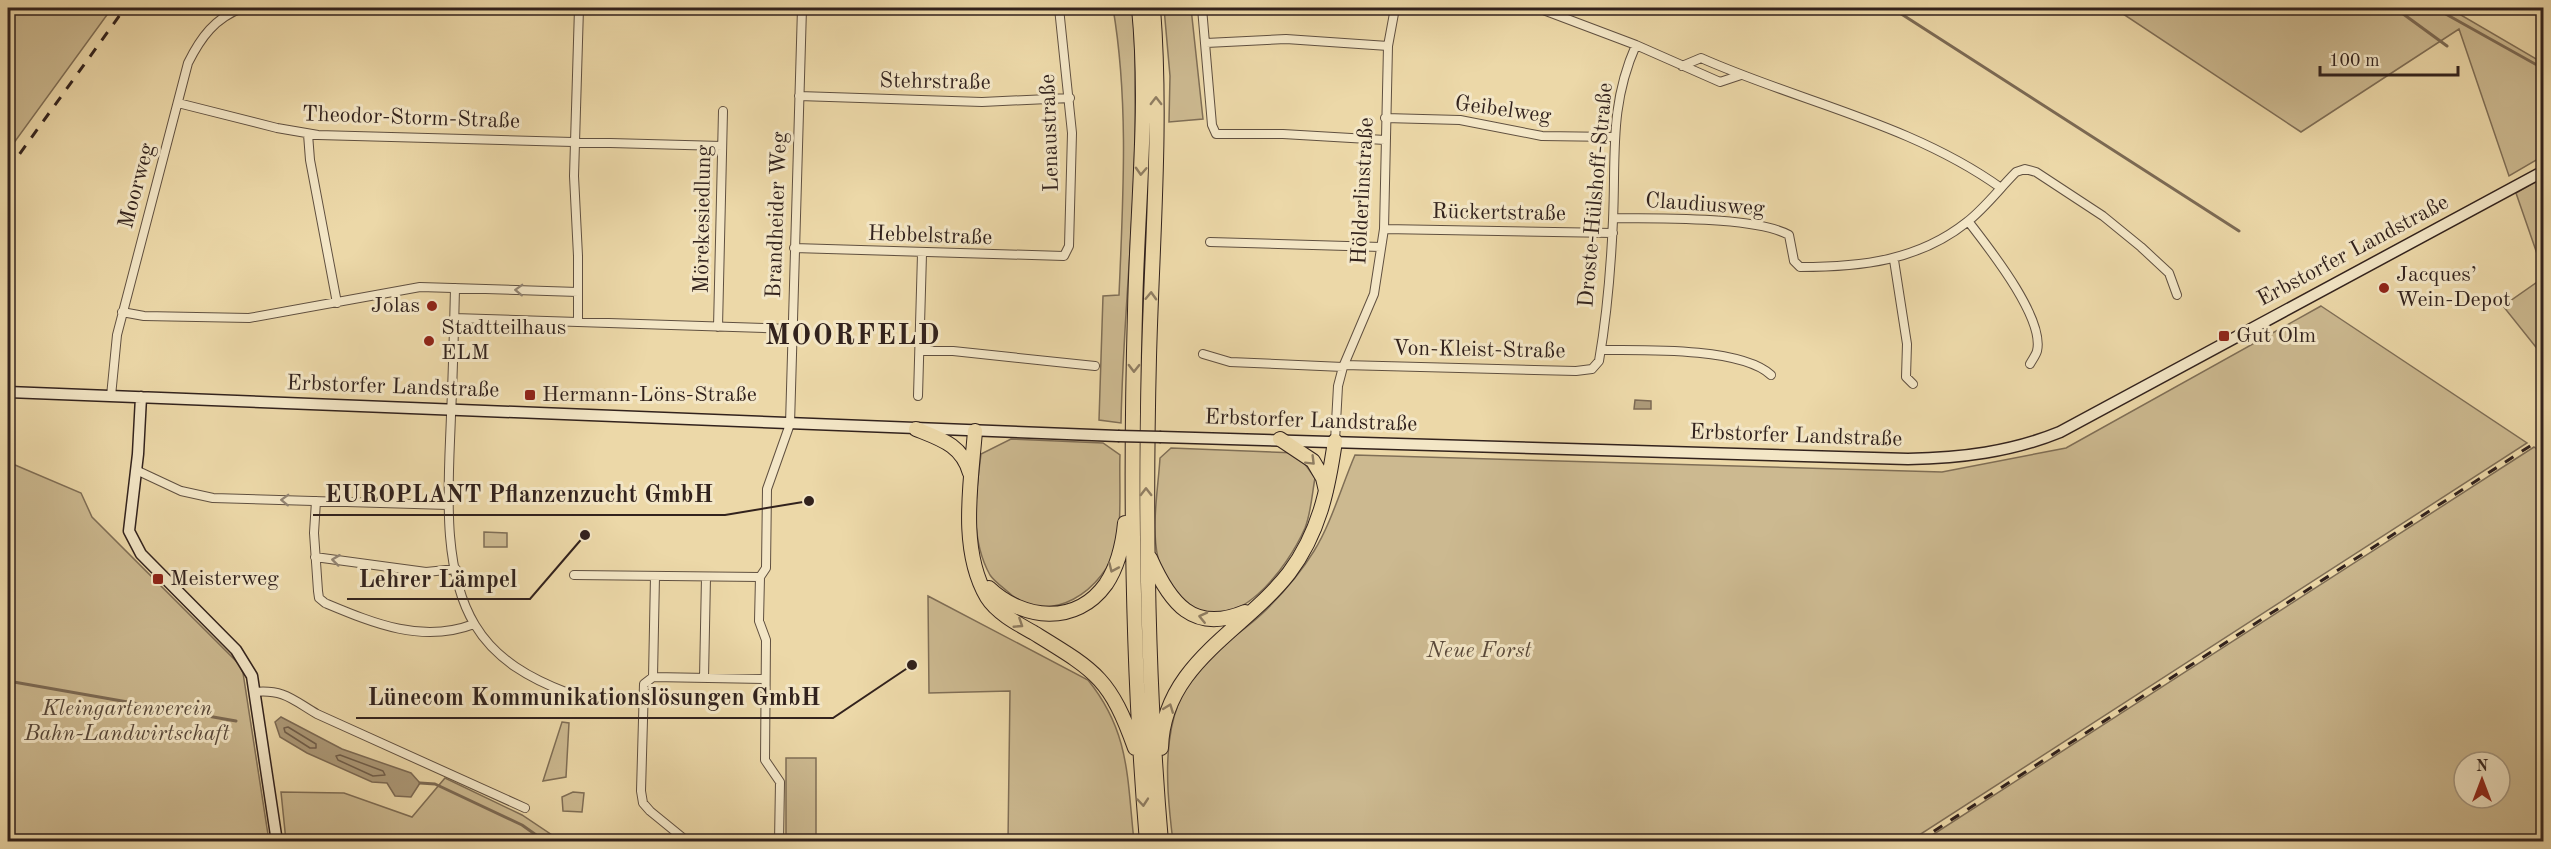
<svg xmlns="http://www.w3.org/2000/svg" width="2551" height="849" viewBox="0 0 2551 849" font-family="'Old Standard TT',serif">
<rect width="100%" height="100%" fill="#ecd8a8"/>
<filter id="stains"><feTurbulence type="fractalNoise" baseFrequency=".00333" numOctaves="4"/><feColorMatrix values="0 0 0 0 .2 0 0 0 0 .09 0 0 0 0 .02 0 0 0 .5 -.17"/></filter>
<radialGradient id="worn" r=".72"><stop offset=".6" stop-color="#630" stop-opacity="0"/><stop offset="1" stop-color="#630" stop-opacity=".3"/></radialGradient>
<path fill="#ccb990" stroke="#7f6e56" stroke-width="1.5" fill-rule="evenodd" d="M8 8H112L8 151Z
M1113 8H1132C1136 36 1135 66 1135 94 1137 204 1123 313 1121 423L1099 420 1103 296 1119 295C1123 200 1129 102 1113 8Z
M1164 8H1191L1203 119 1169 122 1170 76Z
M2114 8H2449L2543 63V156L2509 176 2459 29 2301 132Z
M2543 177V271L2516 193Z
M2543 278V356L2503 306Z
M2321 306 2527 443 1910 841 1173 842C1165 776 1158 703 1212 654 1229 639 1249 627 1265 611 1282 594 1301 572 1314 551 1331 524 1342 485 1355 455L1942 472 2066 448Z
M1011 439 1103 443 1120 455C1119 478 1122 523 1117 543 1106 590 1048 630 1007 591 1001 586 994 581 990 575 969 537 976 494 981 454Z
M2534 447 2544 454 2543 841H1923ZM2464 762H2500V798H2464Z
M1171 448 1297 453 1315 478C1312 494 1311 513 1305 528 1289 565 1235 642 1188 603 1175 593 1161 575 1158 558 1151 527 1158 490 1160 458Z
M8 462 81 493 92 517 239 664 243 673 269 841H8Z
M484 532 507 533V547H484Z
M928 596 1088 680C1130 732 1127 778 1134 841H1008L1010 691 929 693Z
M562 722 569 723 566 777 543 781Z
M786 758H816V841H786Z
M445 778 522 815 561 841H286L281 792 344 793 412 817Z
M573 792 584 793 582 812 563 811 562 797Z"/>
<path fill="#ad9a79" stroke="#7c6a54" stroke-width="1.5" d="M1635 400 1651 401V409H1634Z
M281 717 342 749 411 773 420 783 411 797 395 796 387 783 372 782 307 753 280 737 275 722Z"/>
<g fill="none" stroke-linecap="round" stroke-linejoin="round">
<path stroke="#705e4b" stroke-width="1.5" d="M288 727 316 744V748H310L285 732 284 728Z
M340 755 383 771 385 775 373 776 338 760 336 756Z"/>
<path stroke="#7c6a54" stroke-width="3" d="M1892 8 2239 231
M2395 8 2447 46
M2435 8 2544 69
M8 681 236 721
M420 783 435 784 522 825 546 842"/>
<defs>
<path id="street" d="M1202 8 1212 125 1216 134H1283L1385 140
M1538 8 1636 45 1720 82 1741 75
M1206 43 1286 39 1388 46
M1682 66 1701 58C1800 102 1912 124 2001 188
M799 96 982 102 1070 98
M178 103 277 128 318 135 722 146
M1385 118 1460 120 1542 136 1615 137
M308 134 310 160 337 303
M1614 218C1656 219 1754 216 1789 235L1794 261 1800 267C1861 267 1918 261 1967 222 1985 208 2000 188 2016 172L2025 169 2036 172 2103 216 2141 247 2169 273 2177 295
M1968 221C1988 247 2045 318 2037 351 2036 355 2032 360 2030 364
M1384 229 1613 233
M1210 242 1381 247
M794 248 1064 256 1069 246 1072 133 1059 8
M1894 260 1907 344 1906 377 1913 384
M455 288C454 330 453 373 451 415 449 479 440 568 475 625 496 660 531 679 568 693
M122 312 144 316 249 318 420 287 578 292
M454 318 792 329
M578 322V256L574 176 579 8
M718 327 723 111
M1601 350C1642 350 1741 347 1771 375
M920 351H953L1095 366
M1203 354 1230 362 1343 367
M1344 365 1576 371 1592 369 1599 361C1607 315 1611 266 1613 220 1616 155 1609 106 1636 45
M111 396 117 335 188 63C201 37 215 18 242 8
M918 396 922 254
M1335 441 1338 386 1343 367 1374 294 1384 229 1388 46 1395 8
M136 470 181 491 213 498 448 505
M316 501 314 533 318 591 319 598 325 603C373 623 422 644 474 624
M315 557 426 572 456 569
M574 575 760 577
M653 677 655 576
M704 678 706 577
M254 692C284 689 293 700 317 714L525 808
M688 842 650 811 643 803 641 791 644 684 653 677 765 679
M779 842 780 782 765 760 766 640 759 621 760 577 766 568 767 489 790 424 802 8"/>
<path id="secondary" d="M8 392 1118 436
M141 397 138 454 129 531 141 554 236 650 252 676 277 842
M1161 437 1908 459C1961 458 2011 452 2060 432L2544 171"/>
<path id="highway" d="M1139 8C1149 108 1137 210 1135 311 1130 488 1132 665 1147 842
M1153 8C1162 123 1152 241 1149 357 1145 518 1147 680 1161 842
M916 429C941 439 962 445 970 473
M975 431C971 483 959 549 987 597 997 613 1018 624 1034 633 1096 671 1110 678 1135 748
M1280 439 1313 461 1323 478 1326 491
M1150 558C1170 603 1193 634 1245 612
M989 588C1023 620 1076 626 1106 584 1118 566 1123 544 1125 523
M1161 748C1163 664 1244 631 1289 573 1319 533 1328 490 1335 441"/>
</defs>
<use href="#street" stroke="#605040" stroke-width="10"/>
<use href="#secondary" stroke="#32221d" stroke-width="13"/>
<use href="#highway" stroke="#32221d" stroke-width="16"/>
<use href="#street" stroke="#f3e6c6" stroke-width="8"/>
<use href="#secondary" stroke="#f3e6c6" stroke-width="10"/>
<use href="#highway" stroke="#ecd8a8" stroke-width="14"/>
<path stroke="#32221d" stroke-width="3" stroke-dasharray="10 10" stroke-linecap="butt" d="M8 170 125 8
M1917 842 2544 437"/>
<defs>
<path id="secondary-bridge" d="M1118 436 1161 437"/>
</defs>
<use href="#secondary-bridge" stroke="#32221d" stroke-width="13" stroke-linecap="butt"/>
<use href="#secondary-bridge" stroke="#f3e6c6" stroke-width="10"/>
</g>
<defs><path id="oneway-chevron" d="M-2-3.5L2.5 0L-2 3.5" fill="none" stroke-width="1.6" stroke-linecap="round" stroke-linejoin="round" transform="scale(1.5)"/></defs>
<g stroke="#8f7d62">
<use href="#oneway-chevron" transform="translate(1156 101) rotate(-90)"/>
<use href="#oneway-chevron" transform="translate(1141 171) rotate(93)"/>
<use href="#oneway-chevron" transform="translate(1151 296) rotate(-88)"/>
<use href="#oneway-chevron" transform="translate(1134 368) rotate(91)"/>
<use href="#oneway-chevron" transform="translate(1311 461) rotate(45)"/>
<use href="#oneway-chevron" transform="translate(1146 492) rotate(-90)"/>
<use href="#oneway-chevron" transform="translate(1113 568) rotate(114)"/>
<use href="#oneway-chevron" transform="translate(1203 617) rotate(-167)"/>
<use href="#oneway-chevron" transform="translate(1019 624) rotate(33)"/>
<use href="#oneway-chevron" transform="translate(1169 708) rotate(-69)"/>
<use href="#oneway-chevron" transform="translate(1143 802) rotate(85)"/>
</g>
<g stroke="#928472">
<use href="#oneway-chevron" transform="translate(519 290) rotate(-178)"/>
<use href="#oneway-chevron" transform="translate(285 500) rotate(-178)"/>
<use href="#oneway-chevron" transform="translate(336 560) rotate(-173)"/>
</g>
<g fill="#8f2418" stroke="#f3e6c6" stroke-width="2">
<circle cx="2384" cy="288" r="6"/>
<circle cx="432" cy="306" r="6"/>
<rect x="2218" y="330" width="12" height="12" rx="3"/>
<circle cx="429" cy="341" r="6"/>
<rect x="524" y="389" width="12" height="12" rx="3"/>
<rect x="152" y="573" width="12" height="12" rx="3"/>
</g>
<g text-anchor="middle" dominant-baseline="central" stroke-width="6" stroke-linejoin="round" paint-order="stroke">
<g font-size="22" fill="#32221d" stroke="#f3e6c6">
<text transform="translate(935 82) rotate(1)">Stehrstraße</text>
<text transform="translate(1503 110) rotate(8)">Geibelweg</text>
<text transform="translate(411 118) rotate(2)">Theodor-Storm-Straße</text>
<text transform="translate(1050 133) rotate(-92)">Lenaustraße</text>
<text transform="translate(137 186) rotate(-75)">Moorweg</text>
<text transform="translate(1363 191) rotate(-87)">Hölderlinstraße</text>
<text transform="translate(1596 195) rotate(-85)">Droste-Hülshoff-Straße</text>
<text transform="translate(1705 205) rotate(4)">Claudiusweg</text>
<text transform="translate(1499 213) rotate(1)">Rückertstraße</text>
<text transform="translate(777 215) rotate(-88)">Brandheider Weg</text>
<text transform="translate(703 219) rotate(-89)">Mörekesiedlung</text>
<text transform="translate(930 236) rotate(2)">Hebbelstraße</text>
<text transform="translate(2353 251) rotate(-28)">Erbstorfer Landstraße</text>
<text transform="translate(1479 350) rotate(1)">Von-Kleist-Straße</text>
<text transform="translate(393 387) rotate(2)">Erbstorfer Landstraße</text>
<text transform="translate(1311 421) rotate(2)">Erbstorfer Landstraße</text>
<text transform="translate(1796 436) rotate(2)">Erbstorfer Landstraße</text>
</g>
<g font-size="22" fill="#32221d" stroke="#f3e6c6" text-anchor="start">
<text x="2396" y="275">Jacques’<tspan x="2396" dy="25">Wein-Depot</tspan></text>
<text x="420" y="306" text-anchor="end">Jolas</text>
<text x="441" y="328">Stadtteilhaus<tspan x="441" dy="25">ELM</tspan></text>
<text x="2236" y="336">Gut Olm</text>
<text x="542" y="395">Hermann-Löns-Straße</text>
<text x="170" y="579">Meisterweg</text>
</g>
<g font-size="22" font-style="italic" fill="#58483a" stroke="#f3e6c6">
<text x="1479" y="651">Neue Forst</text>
<text x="127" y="709">Kleingartenverein<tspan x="127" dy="25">Bahn-Landwirtschaft</tspan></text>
</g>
<g font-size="28" font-weight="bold" letter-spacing="1.5" fill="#32221d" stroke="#f3e6c6">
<text x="853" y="337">MOORFELD</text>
</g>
</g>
<path fill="none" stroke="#32221d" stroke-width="2" d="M809 501L725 515H313M585 535L530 599H347M912 665L833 718H356"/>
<g fill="#32221d" stroke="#f3e6c6" stroke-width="2">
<circle cx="809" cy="501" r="6"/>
<circle cx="585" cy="535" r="6"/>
<circle cx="912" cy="665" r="6"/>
</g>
<g font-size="24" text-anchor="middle" font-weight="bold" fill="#32221d" stroke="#f3e6c6" stroke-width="6" stroke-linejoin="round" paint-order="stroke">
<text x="519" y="502">EUROPLANT Pflanzenzucht GmbH</text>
<text x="438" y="587">Lehrer Lämpel</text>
<text x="594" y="705">Lünecom Kommunikationslösungen GmbH</text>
</g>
<rect width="2551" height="849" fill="none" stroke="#ecd8a8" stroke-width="30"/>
<rect x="9" y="9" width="2533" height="831" fill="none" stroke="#32221d" stroke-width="3"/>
<rect x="15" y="15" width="2521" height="819" fill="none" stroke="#32221d" stroke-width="1.5"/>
<g transform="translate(2482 780)"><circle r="28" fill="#f3e6c6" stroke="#a69882" stroke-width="1.5"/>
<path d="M0-4.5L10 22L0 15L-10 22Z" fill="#8f2418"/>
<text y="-9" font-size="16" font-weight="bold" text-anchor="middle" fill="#32221d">N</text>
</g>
<path d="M2320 66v9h138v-9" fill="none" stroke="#32221d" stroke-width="3"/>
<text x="2329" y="66" font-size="18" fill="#32221d" stroke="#f3e6c6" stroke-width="4.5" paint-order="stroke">100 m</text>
<rect width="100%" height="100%" filter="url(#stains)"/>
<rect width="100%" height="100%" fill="url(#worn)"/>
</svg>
